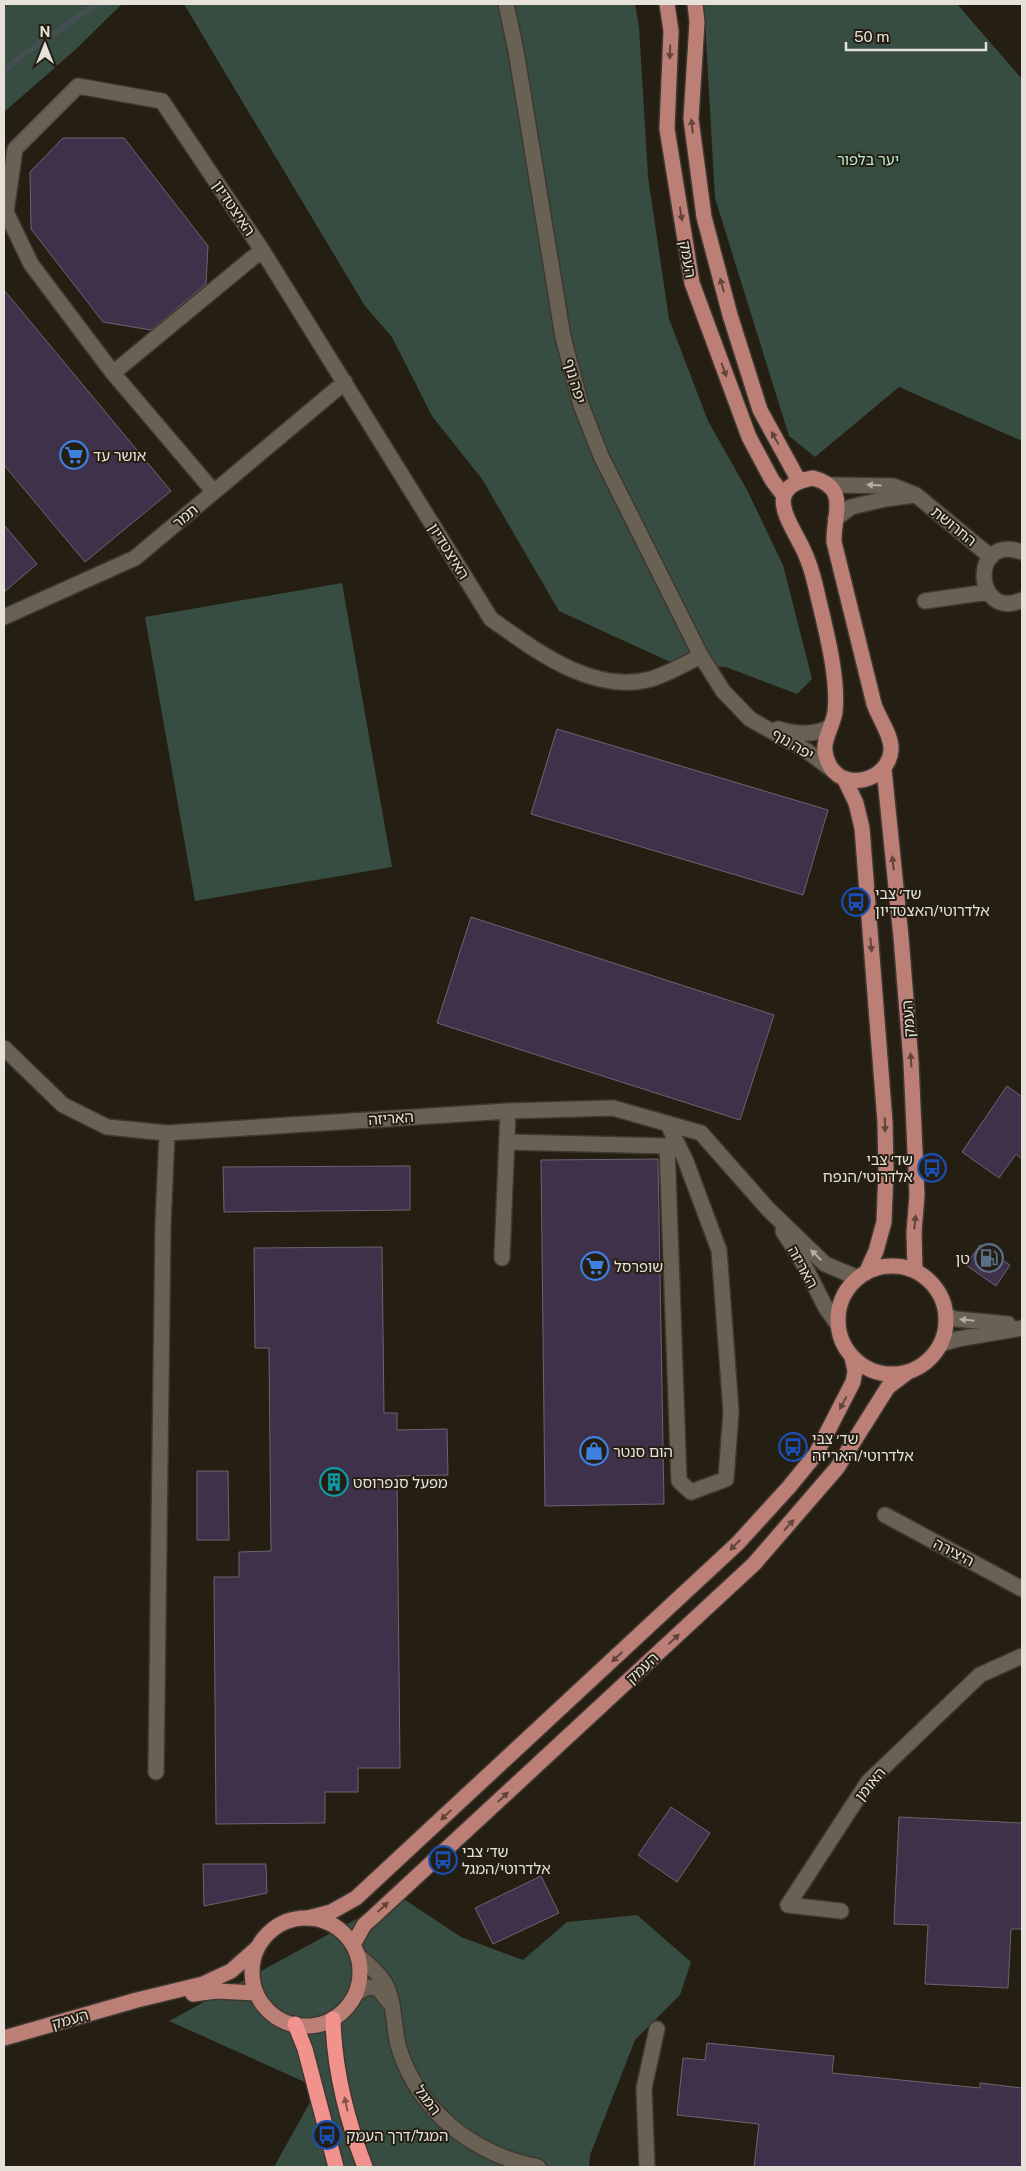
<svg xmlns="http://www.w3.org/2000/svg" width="1026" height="2171" viewBox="0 0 1026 2171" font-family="'Public Sans','Noto Sans Hebrew',sans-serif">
<rect width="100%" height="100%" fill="#251f13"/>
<path fill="#374d41" d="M4 4H122L74 51 4 112Z
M184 4H635L639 27 648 177 669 319 708 421 747 490 783 565 812 679 797 694 726 667 679 666 559 611 482 479 432 416 392 337 365 306Z
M704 4H957L1022 79V441L899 387 815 457 789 436 715 198Z
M342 583 392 867 195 901 145 617Z
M399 1896 461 1937 523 1960 567 1922 637 1915 691 1962 680 1995 635 2040 590 2155 589 2167H274L318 2088 169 2021Z"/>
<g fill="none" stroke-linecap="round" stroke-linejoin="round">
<path stroke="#454e53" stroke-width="5.5" d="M4 71 21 56 97 4"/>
</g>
<path fill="#3e3149" stroke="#6b6572" d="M63 138H124L208 246 206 284 151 330 103 322 31 229 30 172Z
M4 290 171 491 85 562 4 465Z
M4 525 37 564 4 592Z
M557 729 828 810 803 895 531 814Z
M471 917 774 1015 740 1120 437 1023Z
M1007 1086 1022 1097V1159L1016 1154 999 1178 962 1152Z
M658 1159 664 1504 545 1506 541 1160Z
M410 1166V1210L224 1212 223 1167Z
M980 1245 1010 1265 996 1286 966 1265Z
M382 1247 384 1413H397V1430L447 1429 448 1475 397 1476 400 1768H358V1792H325V1823L216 1824 214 1577H239V1552L271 1551 269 1348H255L254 1248Z
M197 1471H228L229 1540H197Z
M671 1807 710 1833 677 1882 638 1855Z
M899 1817 1022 1823V1929H1011L1008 1988 925 1984 928 1925 894 1924Z
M203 1864H266L267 1893 204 1906Z
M541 1876 559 1913 493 1944 475 1908Z
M707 2043 834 2056 832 2073 980 2088V2083L1022 2088V2167H754L759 2124 677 2115 683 2058 705 2060Z"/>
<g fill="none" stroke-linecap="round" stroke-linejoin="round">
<defs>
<path id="minor" d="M506 4 516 51 563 337 581 405 601 456 701 656 723 691 750 719 807 751 835 772
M113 373 262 250
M830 485 893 486 916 495 991 557
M214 492 113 373 31 264 6 212 15 149 78 86 162 101 262 250 491 619C535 650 593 695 651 679 668 674 685 664 701 656
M835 519 851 507 885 499 915 495
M1022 552C968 533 975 622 1022 600
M925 601 988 592
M4 617 135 558 345 382
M778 729C796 734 813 736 830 727
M4 1048 63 1105 107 1127 167 1133 508 1111 613 1108 701 1133 768 1209 825 1264 858 1278
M507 1142 667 1146 679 1481 691 1492 726 1479 731 1411 719 1250 685 1159 667 1123
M783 1231 803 1263 826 1308 838 1325
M502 1258 508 1111
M947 1316 956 1319 1008 1324
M941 1344 958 1339 1022 1328
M885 1515 1022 1589
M156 1772 163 1224 167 1133
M841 1911 788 1905 868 1782 980 1675 1022 1656
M357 1954C366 1963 377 1971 384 1982 395 1999 393 2025 398 2045 413 2097 452 2136 501 2156 513 2161 526 2164 538 2167
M356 1993 368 1987 378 1988 389 2002
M647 2167 644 2088 657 2029"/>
<path id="major" d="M667 4 671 31 667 129 692 283 749 437 772 480 784 496
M695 4 697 22 691 119 704 217 730 315 760 410 799 481
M813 478C850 488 833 515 834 542L874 704C879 719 892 735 891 750 889 781 841 794 828 762 819 743 832 730 835 712 839 675 824 624 816 588 813 575 809 561 803 549 789 520 762 487 813 478Z
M884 769 901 937 911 1062 917 1195 914 1232 915 1271
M844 778 856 803 862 828 885 1122 886 1170 884 1222 876 1251 866 1273
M838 1320a54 54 0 1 1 108 0a54 54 0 1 1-108 0Z
M252 1972a54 54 0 1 1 108 0a54 54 0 1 1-108 0Z
M308 1918 331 1912 356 1898 738 1543 789 1487 816 1454 853 1382 855 1371 852 1357
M353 1945 364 1925 373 1917 754 1564 837 1468 888 1387 908 1372
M193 1994 217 1991 256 1993
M4 2038 137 2000 203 1984 231 1971 257 1948"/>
<path id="highway" d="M333 2019C334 2069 347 2120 365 2167
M295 2024 305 2049 336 2167"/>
</defs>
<use href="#minor" stroke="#3e3832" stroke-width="18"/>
<use href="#major" stroke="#3e3832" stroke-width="18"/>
<use href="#highway" stroke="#3e3832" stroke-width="18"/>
<use href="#minor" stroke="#696254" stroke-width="15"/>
<use href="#major" stroke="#bb7f76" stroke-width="15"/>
<use href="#highway" stroke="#f1928d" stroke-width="15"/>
</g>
<defs><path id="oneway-solid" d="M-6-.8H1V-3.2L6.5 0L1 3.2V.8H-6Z" transform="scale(1.25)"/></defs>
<g fill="#61453b">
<use href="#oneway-solid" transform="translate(670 52) rotate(92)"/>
<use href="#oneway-solid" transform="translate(692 126) rotate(-96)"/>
<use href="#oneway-solid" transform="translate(681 214) rotate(81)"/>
<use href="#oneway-solid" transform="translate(722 285) rotate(-105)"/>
<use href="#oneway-solid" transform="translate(724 370) rotate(70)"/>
<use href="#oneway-solid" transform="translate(775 438) rotate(-119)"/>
<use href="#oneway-solid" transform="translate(893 863) rotate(-96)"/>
<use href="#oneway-solid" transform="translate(871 945) rotate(85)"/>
<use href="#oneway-solid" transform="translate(911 1060) rotate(-94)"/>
<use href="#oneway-solid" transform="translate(885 1125) rotate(88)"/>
<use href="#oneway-solid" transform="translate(915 1222) rotate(-84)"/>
<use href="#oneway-solid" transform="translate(843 1403) rotate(118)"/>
<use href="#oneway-solid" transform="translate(789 1525) rotate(-48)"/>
<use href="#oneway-solid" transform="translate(735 1545) rotate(135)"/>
<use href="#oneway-solid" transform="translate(674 1639) rotate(-43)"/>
<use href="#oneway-solid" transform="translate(617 1657) rotate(137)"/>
<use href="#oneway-solid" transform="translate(503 1797) rotate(-43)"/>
<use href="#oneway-solid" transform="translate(446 1815) rotate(137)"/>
<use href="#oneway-solid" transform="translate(383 1907) rotate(-43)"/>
</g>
<g fill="#b4afa4">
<use href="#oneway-solid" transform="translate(874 485) rotate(-176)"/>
<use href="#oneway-solid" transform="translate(816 1255) rotate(-136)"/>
<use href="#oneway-solid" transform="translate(967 1320) rotate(-174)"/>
</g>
<use fill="#81534a" href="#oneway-solid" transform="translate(346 2104) rotate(-102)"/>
<defs>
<symbol id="supermarket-ring" viewBox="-11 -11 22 22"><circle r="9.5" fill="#251f13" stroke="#3f7fe0" stroke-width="1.5"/><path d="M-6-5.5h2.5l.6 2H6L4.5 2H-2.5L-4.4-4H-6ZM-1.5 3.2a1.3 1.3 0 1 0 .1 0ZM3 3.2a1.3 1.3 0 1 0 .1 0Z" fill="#3f7fe0"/></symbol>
<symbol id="bus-ring" viewBox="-11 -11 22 22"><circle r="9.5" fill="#251f13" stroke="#1a4fb4" stroke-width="1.5"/><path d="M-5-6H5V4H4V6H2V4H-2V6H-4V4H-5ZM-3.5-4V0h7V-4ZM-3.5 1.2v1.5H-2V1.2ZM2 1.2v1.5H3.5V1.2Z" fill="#1a4fb4"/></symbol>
<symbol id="fuel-ring" viewBox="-11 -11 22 22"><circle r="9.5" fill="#251f13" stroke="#5c6f8a" stroke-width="1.5"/><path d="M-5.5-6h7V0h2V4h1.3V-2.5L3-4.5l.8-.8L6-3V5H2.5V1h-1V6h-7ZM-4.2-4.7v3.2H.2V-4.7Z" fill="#5c6f8a"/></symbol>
<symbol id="shop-ring" viewBox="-11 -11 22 22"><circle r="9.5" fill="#251f13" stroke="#3f7fe0" stroke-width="1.5"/><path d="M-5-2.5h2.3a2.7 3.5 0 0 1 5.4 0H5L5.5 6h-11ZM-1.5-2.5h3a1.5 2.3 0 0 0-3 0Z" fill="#3f7fe0"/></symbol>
<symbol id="building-ring" viewBox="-11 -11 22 22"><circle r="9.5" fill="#251f13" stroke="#0f9aa8" stroke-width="1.5"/><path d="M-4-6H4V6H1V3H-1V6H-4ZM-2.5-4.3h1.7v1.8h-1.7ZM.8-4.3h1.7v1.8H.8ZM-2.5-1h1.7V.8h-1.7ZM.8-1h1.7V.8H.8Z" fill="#0f9aa8"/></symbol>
</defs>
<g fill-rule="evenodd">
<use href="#supermarket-ring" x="58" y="439" width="32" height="32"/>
<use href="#bus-ring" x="840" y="886" width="32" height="32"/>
<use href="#bus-ring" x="916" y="1152" width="32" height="32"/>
<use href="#fuel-ring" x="973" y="1242" width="32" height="32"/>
<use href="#supermarket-ring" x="579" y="1250" width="32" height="32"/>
<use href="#bus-ring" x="777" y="1431" width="32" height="32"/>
<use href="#shop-ring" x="578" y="1435" width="32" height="32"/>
<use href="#building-ring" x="318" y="1466" width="32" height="32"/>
<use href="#bus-ring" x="427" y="1844" width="32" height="32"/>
<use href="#bus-ring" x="311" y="2119" width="32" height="32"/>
</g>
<g text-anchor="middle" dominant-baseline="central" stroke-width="4" stroke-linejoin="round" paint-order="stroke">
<g font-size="15" fill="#b1eccc" stroke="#251f13">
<text x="868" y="159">יער בלפור</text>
</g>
<g font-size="15" fill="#e6e2da" stroke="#251f13">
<text transform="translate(234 208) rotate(56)">האיצטדיון</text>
<text transform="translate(688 259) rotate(80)">העמק</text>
<text transform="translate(575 381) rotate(74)">יפה נוף</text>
<text transform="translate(185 516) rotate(-40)">תמר</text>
<text transform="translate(954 526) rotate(39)">החרושת</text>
<text transform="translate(449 551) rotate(58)">האיצטדיון</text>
<text transform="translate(793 744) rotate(31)">יפה נוף</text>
<text transform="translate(908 1019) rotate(-94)">העמק</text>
<text transform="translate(391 1118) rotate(-4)">האריזה</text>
<text transform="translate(803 1267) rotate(61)">האריזה</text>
<text transform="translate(954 1552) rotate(28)">היצירה</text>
<text transform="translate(642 1668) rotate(-43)">העמק</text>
<text transform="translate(870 1784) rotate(-50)">האומן</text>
<text transform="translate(70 2019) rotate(-16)">העמק</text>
<text transform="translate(428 2100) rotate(53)">המגל</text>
</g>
<g font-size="15" fill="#e6e2da" stroke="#251f13" text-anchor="start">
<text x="93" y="455">אושר עד</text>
<text x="875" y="893">שד׳ צבי<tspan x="875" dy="17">אלדרוטי/האצטדיון</tspan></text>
<text x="913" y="1159" text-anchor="end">שד׳ צבי<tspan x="913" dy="17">אלדרוטי/הנפח</tspan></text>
<text x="970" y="1258" text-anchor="end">טן</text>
<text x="614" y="1266">שופרסל</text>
<text x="812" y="1438">שד׳ צבי<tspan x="812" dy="17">אלדרוטי/האריזה</tspan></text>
<text x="613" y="1451">הום סנטר</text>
<text x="353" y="1482">מפעל סנפרוסט</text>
<text x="462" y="1851">שד׳ צבי<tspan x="462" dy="17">אלדרוטי/המגל</tspan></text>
<text x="346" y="2135">המגל/דרך העמק</text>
</g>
</g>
<rect width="1026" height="2171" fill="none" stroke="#e6e2da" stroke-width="10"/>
<g transform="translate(45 45)" stroke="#251f13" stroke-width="4" paint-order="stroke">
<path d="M0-4L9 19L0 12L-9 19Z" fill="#e6e2da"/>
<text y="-8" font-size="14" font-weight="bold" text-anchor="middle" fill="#e6e2da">N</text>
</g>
<path d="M846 42v8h140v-8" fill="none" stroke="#e6e2da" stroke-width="2.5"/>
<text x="854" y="42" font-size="15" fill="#e6e2da" stroke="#251f13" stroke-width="4" paint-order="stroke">50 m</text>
</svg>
